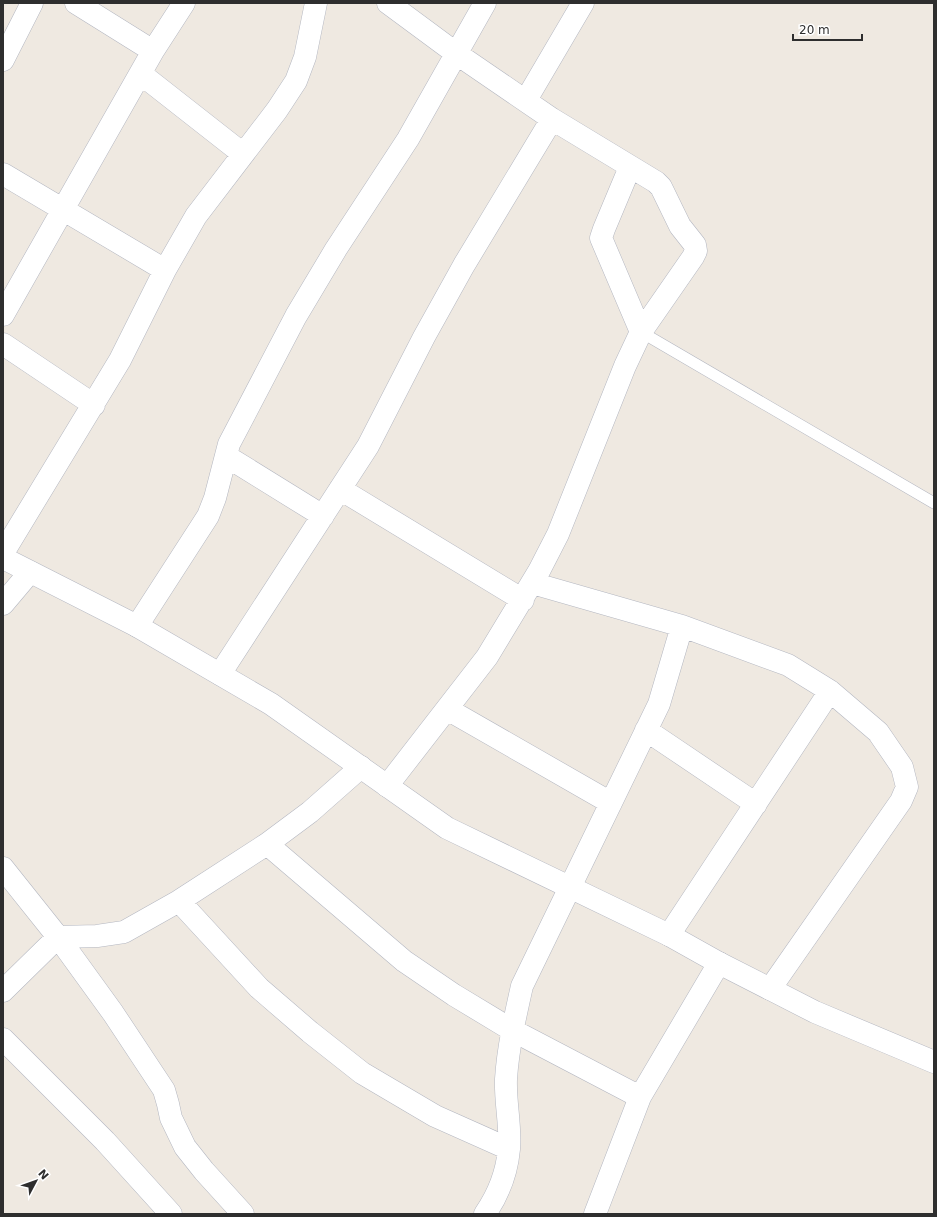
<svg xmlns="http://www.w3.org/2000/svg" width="937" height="1217" viewBox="0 0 937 1217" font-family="'DejaVu Sans',sans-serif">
<rect width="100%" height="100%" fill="#efe9e1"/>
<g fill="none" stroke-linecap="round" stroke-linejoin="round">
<defs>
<path id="lane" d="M641 332 934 503"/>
<path id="street" d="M153 51 184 3
M3 60 32 3
M141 74 243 154
M526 100 583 3
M630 167 604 229 601 238 641 332
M3 174 165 270
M3 315 153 51 76 3
M3 344 94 405
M226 456 323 516
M340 489 523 600
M3 553 120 360 165 270 196 216 277 110 296 81 305 57 316 3
M3 604 30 572
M137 626 208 516 215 498 229 444 296 316 336 249 408 139 485 3
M682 626 788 665 830 691 878 732 902 767 907 787 901 801 770 989
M220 674 368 446 424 337 464 265 552 119
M447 709 611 803
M646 730 756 804
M387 786 487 657 539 571 558 534 625 366 641 332 693 257 696 251 695 245 680 226 661 187 656 182 552 119 457 54 388 3
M267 844 404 961 454 995 512 1030 640 1097
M3 868 58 937 113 1013 164 1090 168 1104 171 1118 185 1147 204 1171 243 1214
M179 901 259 988 310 1032 362 1073 435 1116 509 1149
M669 935 830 691
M3 991 58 937 97 936 124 932 179 901 267 844 310 812 361 767
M3 1039 105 1141 171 1214
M485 1214C498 1195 507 1172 509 1149 511 1126 505 1102 506 1079 508 1048 515 1017 522 986L659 704 682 626 532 583
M595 1214 640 1097 719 963"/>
<path id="secondary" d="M3 558 137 626 271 704 447 828 669 935 719 963 815 1012 934 1062"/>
</defs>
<use href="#lane" stroke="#b4b7c1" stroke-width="12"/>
<use href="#street" stroke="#b4b7c1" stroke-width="23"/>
<use href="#secondary" stroke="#b4b7c1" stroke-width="23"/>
<use href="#lane" stroke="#fff" stroke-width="11"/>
<use href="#street" stroke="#fff" stroke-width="22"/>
<use href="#secondary" stroke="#fff" stroke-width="22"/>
</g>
<rect width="937" height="1217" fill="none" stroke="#2e2e2e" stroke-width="8"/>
<g transform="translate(36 1181) rotate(49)" stroke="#ffffff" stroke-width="3" paint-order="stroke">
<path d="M0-3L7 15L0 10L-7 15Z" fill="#2e2e2e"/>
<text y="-6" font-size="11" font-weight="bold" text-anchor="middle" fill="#2e2e2e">N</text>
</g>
<path d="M793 34v6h69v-6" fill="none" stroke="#2e2e2e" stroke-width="2"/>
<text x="799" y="34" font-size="12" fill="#2e2e2e" stroke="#ffffff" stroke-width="3" paint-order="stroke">20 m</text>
</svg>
